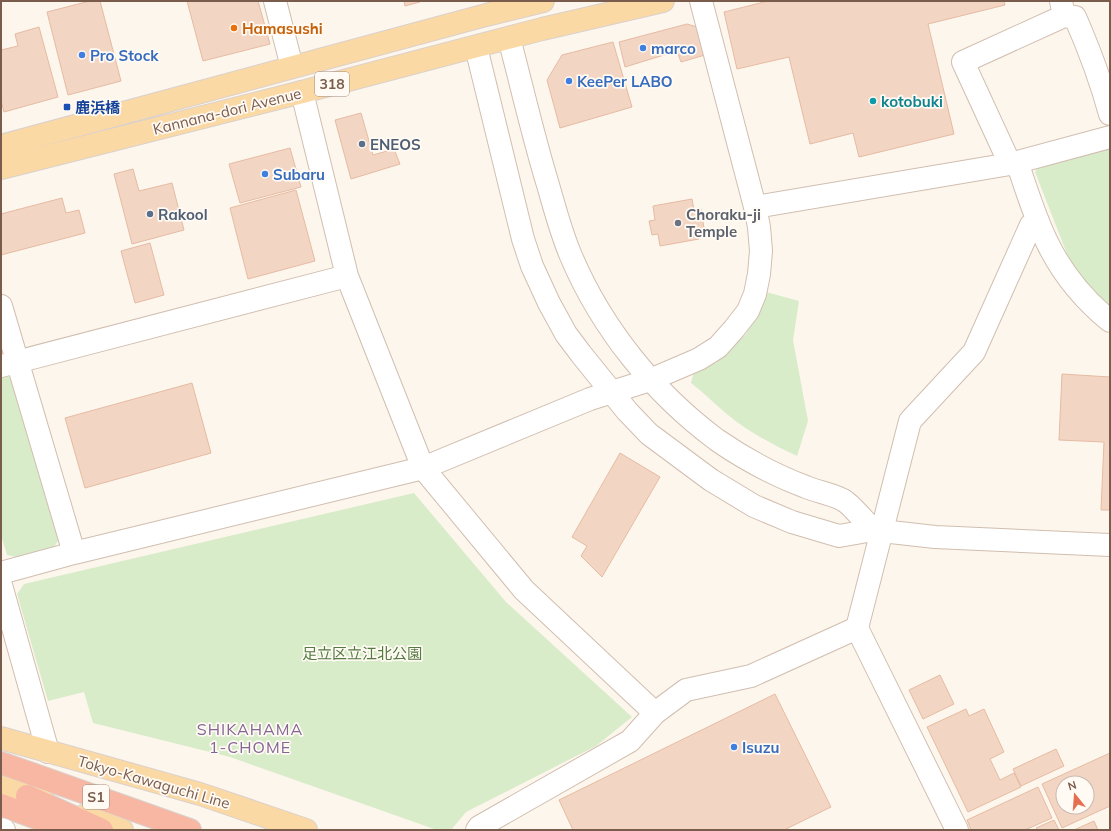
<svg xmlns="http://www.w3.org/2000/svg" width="1111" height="831" viewBox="0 0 1111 831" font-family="Mulish,'Noto Sans JP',sans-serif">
<rect width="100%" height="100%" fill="#fdf6ec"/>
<path fill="#d8ecc9" d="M1110 149V308L1091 290 1069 259 1035 172 1038 167Z
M766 292 799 301 793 340 808 421 797 456C773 445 749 432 728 415 716 405 704 393 691 383L694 371 704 369 717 362 746 334 756 318Z
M7 375 13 380 60 538 54 547 16 557 7 555 1 535V377Z
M414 493 506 602 632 717 596 746 466 812 451 830H437L230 757 93 723 84 692 48 701 17 594 24 584Z"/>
<path fill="#f3d5c3" stroke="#e6bba3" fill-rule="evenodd" d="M90 1H100L121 81 68 95 47 12Z
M187 1H258L270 44 203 61Z
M404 1H420V2L405 6Z
M768 1H1004L1005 5 928 24 954 134 859 157 853 133 810 144 789 57 737 69 724 12Z
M687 24 697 27 705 55 681 62 677 51 625 67 619 42Z
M39 27 58 97 4 112 1 101V50L18 46 15 34Z
M613 42 632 107 560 128 547 80 562 55Z
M361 113 373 155 394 149 400 164 351 179 335 120Z
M290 148 301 187 240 203 229 164Z
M133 169 139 191 172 183 184 230 132 244 114 174Z
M296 190 315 261 248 279 230 208Z
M62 198 66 213 79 210 85 233 1 255V214Z
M692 199 694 210 701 209 704 228 697 229 699 239 660 246 658 234 652 235 649 221 655 220 653 206Z
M150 243 164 295 135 303 121 251Z
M1062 374 1110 377V510H1101L1104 442 1059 440Z
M192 383 211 453 85 488 65 418Z
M620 453 660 477 602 577 581 556 587 546 572 537Z
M940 675 954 704 923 719 909 690Z
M775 694 831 807 784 830H573L559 800Z
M966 709 969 716 984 709 1004 752 990 759 1000 780 1014 773 1021 787 968 812 927 727Z
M1056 749 1064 766 1021 786 1013 769Z
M1110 753V806L1062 828 1042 784ZM1063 783H1087V807H1063Z
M1038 787 1052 818 1025 830H971L967 820Z
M1054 820 1059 830H1038L1036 828Z
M1094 821 1098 830H1074Z"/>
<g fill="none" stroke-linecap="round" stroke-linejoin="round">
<defs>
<path id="minor" d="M275 1 292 67
M1064 16 1075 17C1089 49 1101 81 1110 114
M509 38C522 87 533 136 548 185 555 209 561 233 571 256 602 329 654 393 717 440 746 460 774 475 806 487 818 492 832 494 843 500 851 504 865 522 873 530
M476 47 523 239 532 266 549 303 566 334 581 354 627 411 649 434 711 480 754 506 792 522 839 536 873 530 935 537 1110 545
M302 92 347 276 423 468 524 590 655 713
M1017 162C1026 188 1034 215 1046 240 1061 272 1083 299 1110 321
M1010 164 963 62 1064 16 1061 1
M755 207 1010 164 1110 137
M1 306 74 553
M1 366 347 276
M1 573 74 553 423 468 590 399 650 380 699 359 718 347 734 329 748 311 755 294 759 274 761 251 759 227 755 207 701 1
M1 585 48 752
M857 628 957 830
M1 829 4 830
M477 830 479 827 630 741 655 713 686 690 751 676 857 628 910 421 974 352 1031 225 1038 221"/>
<path id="major" d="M1 146 486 15 543 1
M1 168 302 92 542 29 663 1
M1 738 200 794 306 830
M1 787 44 802
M84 816 122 830"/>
<path id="highway" d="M1 763 190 830
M27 796 102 830
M1 805 70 830"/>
</defs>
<use href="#minor" stroke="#d1beb0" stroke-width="24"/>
<use href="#major" stroke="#dad1cd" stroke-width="24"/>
<use href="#highway" stroke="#dad1cd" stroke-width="24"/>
<path stroke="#d9b8a5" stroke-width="2.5" stroke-dasharray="1 3" stroke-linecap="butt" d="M702 218 735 211"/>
<use href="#minor" stroke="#fff" stroke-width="22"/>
<use href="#major" stroke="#fbd9a5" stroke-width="22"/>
<use href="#highway" stroke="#f7b7a3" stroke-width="22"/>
</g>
<circle fill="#e8710a" stroke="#fffaf3" stroke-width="1.5" cx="234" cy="28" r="4"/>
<g fill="#3f7fe0" stroke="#fffaf3" stroke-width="1.5">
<circle cx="643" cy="48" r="4"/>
<circle cx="82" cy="55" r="4"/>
<circle cx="569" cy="81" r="4"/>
<circle cx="265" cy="174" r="4"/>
<circle cx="734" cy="747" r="4"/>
</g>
<circle fill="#0f9aa8" stroke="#fffaf3" stroke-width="1.5" cx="873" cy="101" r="4"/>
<rect fill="#1a4fb4" stroke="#fffaf3" stroke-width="1.5" x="63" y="103" width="8" height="8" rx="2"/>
<g fill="#5c6f8a" stroke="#fffaf3" stroke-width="1.5">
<circle cx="362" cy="144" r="4"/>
<circle cx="150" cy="214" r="4"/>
</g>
<circle fill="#6b7280" stroke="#fffaf3" stroke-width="1.5" cx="678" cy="223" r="4"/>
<g text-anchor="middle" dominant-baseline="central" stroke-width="3.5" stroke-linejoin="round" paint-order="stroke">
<g fill="#fffaf3" stroke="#a28b7f" stroke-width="1">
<rect x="315" y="72" width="34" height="24" rx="3"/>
<rect x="83" y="785" width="26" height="24" rx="3"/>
</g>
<g font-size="14" font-weight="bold" fill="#7a5c4d">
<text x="332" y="84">318</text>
<text x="96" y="797">S1</text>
</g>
<g font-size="15" font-weight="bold" fill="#c56008" stroke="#fffaf3" text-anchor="start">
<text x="242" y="28">Hamasushi</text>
</g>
<g font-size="15" font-weight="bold" fill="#366cbe" stroke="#fffaf3" text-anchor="start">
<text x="651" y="48">marco</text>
<text x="90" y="55">Pro Stock</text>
<text x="577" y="81">KeePer LABO</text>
<text x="273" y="174">Subaru</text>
<text x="742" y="747">Isuzu</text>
</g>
<g font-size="15" font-weight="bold" fill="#0d838f" stroke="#fffaf3" text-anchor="start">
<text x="881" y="101">kotobuki</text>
</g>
<g font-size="15" font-weight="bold" fill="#164399" stroke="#fffaf3" text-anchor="start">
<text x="75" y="107">鹿浜橋</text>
</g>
<g font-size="15" fill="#7a5c4d" stroke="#fffaf3">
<text transform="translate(227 111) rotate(-14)">Kannana-dori Avenue</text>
<text transform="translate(154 782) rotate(16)">Tokyo-Kawaguchi Line</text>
</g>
<g font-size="15" font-weight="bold" fill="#4e5e75" stroke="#fffaf3" text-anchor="start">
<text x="370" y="144">ENEOS</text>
<text x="158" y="214">Rakool</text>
</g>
<g font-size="15" font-weight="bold" fill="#5b616d" stroke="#fffaf3" text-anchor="start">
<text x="686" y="214">Choraku-ji<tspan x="686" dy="17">Temple</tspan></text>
</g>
<g font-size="15" fill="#537a41" stroke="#fffaf3">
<text x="362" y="653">足立区立江北公園</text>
</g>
<g font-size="16" letter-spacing="1" fill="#846695" stroke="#fffaf3">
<text x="250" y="729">SHIKAHAMA<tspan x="250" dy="18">1-CHOME</tspan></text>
</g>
</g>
<rect width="1111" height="831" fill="none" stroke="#7a5c4d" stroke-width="4"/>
<g transform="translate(1075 795) rotate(343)"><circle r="19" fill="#fffaf3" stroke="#cabbb1"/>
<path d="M0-3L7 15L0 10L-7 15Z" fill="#e76f51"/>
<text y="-6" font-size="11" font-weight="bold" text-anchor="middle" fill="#7a5c4d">N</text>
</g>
</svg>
